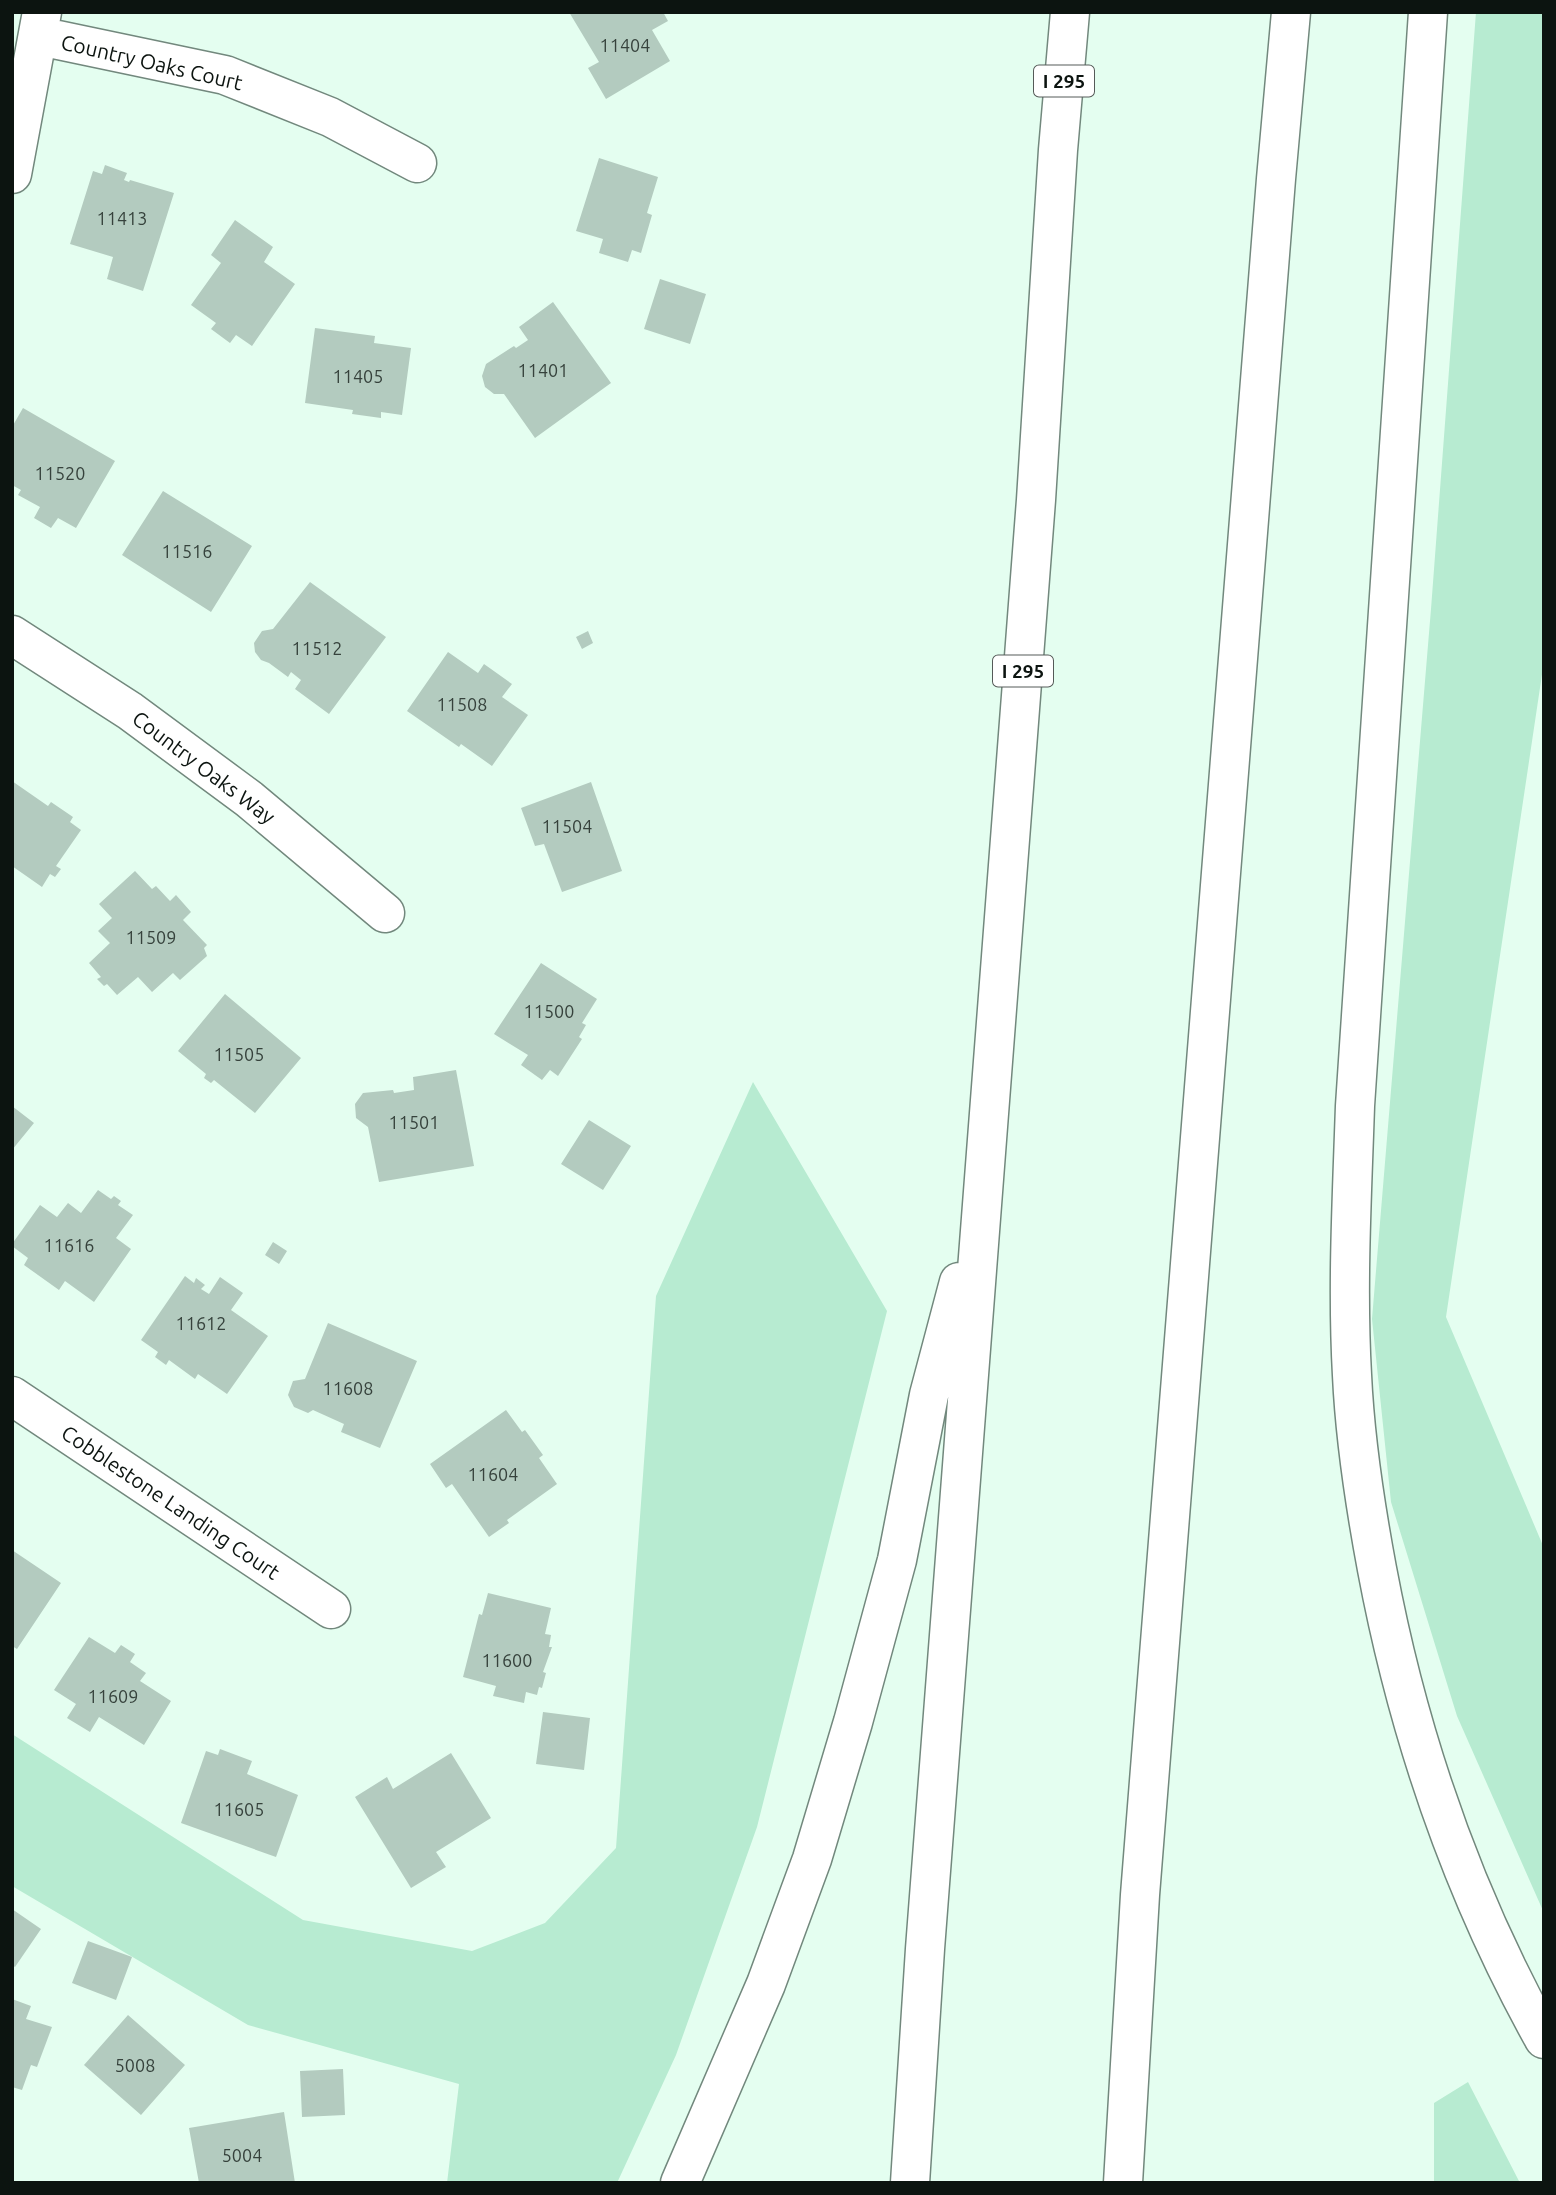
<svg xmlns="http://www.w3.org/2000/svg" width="1556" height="2195" viewBox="0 0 1556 2195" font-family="Ubuntu,sans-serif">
<rect width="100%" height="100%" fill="#e4fef0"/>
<path fill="#b7ebd1" d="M1476 12H1544V661L1446 1317 1544 1548V1913L1457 1716 1391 1502 1372 1319 1431 609Z
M753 1082 887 1311 757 1827 676 2055 617 2183H447L459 2084 248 2025 12 1886V1734L303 1920 472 1951 545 1923 616 1848 656 1296Z
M1468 2082 1520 2183H1434V2103Z"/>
<path fill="#b3cbbf" d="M569 12H663L668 21 652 30 670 61 606 99 588 68 599 62Z
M599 158 658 177 647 213 652 215 641 253 632 250 628 262 599 253 603 239 576 231Z
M105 165 127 173 124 180 129 182 130 180 174 193 143 291 107 279 113 257 70 244 93 171 102 174Z
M235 220 273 247 264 262 295 284 252 346 236 335 230 343 211 329 216 323 191 305 221 263 211 255Z
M660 279 706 294 690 344 644 329Z
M553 302 611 383 535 438 504 394H494L485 387 482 376 486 364 514 346 516 348 528 340 519 327Z
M315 328 375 336 374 343 411 348 402 415 381 412V418L352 414 353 410 305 403Z
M23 408 115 461 76 528 58 518 51 528 34 518 40 507 18 495 21 490 12 485V427Z
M163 491 252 546 211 612 122 555Z
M310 582 386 637 329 714 295 689 301 680 291 672 288 677 269 663 261 660 255 652 254 643 262 631 273 629Z
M588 631 593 643 582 649 576 637Z
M448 652 478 673 484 664 512 684 502 697 528 715 492 766 461 744 459 747 407 711Z
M12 781 48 806 51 802 73 817 70 822 81 830 56 866 61 869 55 877 50 874 42 887 12 866Z
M591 782 622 871 562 892 544 844 535 846 521 808Z
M135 871 152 889 156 886 170 901 176 895 191 912 183 920 207 945 204 948 207 956 180 980 173 973 152 992 138 977 117 995 107 984 104 986 97 979 101 977 89 963 110 943 98 931 112 918 99 904Z
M541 963 597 999 582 1023 586 1025 579 1037 582 1039 558 1076 550 1070 542 1080 521 1065 528 1055 494 1034Z
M225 994 301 1058 255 1113 214 1080 211 1083 204 1078 206 1074 178 1051Z
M456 1070 474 1166 379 1182 368 1127 356 1118 355 1104 363 1093 393 1090 394 1093 414 1090 413 1077Z
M12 1106 34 1123 12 1150Z
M589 1120 631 1146 603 1190 561 1164Z
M98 1190 111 1199 114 1196 121 1201 118 1205 133 1215 116 1238 131 1249 94 1302 65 1281 59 1290 24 1265 28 1258 12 1246V1244L40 1205 57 1217 68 1203 81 1213Z
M273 1242 287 1251 279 1264 265 1255Z
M185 1276 194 1283 196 1278 205 1285 201 1289 209 1294 220 1277 243 1293 231 1310 268 1336 227 1394 198 1374 195 1379 169 1360 166 1365 155 1357 158 1352 141 1340Z
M328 1323 417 1361 380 1448 341 1432 344 1424 313 1410 308 1413 294 1407 288 1395 293 1381 305 1379Z
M506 1410 522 1432 525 1430 543 1455 539 1458 557 1484 507 1520 509 1523 489 1537 452 1484 446 1488 430 1464Z
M12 1550 61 1583 17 1649 12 1646Z
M488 1593 551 1608 545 1634 551 1635 549 1647H552L543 1672 546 1673 542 1688 539 1687 537 1695 526 1692 524 1703 493 1696 496 1686 463 1677 479 1614 482 1615Z
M89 1637 115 1653 121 1645 135 1654 130 1662 146 1673 140 1681 171 1701 144 1745 99 1717 90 1732 67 1718 76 1704 54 1690Z
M543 1712 590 1718 584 1770 536 1764Z
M220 1749 252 1761 247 1774 298 1795 276 1857 181 1823 206 1751 218 1755Z
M451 1753 491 1818 436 1852 446 1867 411 1888 355 1797 387 1777 393 1789Z
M12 1909 41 1929 15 1967 12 1965Z
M88 1941 132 1957 116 2000 72 1983Z
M12 1999 31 2006 26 2019 52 2027 37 2067 31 2065 22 2090 12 2087Z
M128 2015 185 2065 141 2115 84 2065Z
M343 2069 345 2115 302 2117 300 2071Z
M284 2112 295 2183H199L189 2128Z"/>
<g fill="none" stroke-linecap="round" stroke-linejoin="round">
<defs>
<path id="minor" d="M39 36 225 75 330 117 417 163
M12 174 42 12
M12 635 130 711 249 799 385 913
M12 1396 331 1609"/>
<path id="highway" d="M1428 12 1355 1106C1352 1196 1347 1286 1352 1375 1355 1440 1365 1505 1377 1569 1408 1734 1462 1892 1544 2039
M680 2183 766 1984 812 1859 853 1722 897 1560 929 1395 959 1282
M910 2183 925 1949 1036 500 1058 150 1070 12
M1123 2183 1140 1895 1276 179 1291 12"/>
</defs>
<use href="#minor" stroke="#72887d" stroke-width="41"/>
<use href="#highway" stroke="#72887d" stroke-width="41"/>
<use href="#minor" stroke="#fff" stroke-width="38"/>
<use href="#highway" stroke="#fff" stroke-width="38"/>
</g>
<g text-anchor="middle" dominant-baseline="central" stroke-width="7" stroke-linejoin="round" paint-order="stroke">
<g font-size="18" fill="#36423c">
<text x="625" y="45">11404</text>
<text x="122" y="218">11413</text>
<text x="543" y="370">11401</text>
<text x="358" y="376">11405</text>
<text x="60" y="473">11520</text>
<text x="187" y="551">11516</text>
<text x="317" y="648">11512</text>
<text x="462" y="704">11508</text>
<text x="567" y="826">11504</text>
<text x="151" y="937">11509</text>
<text x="549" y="1011">11500</text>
<text x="239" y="1054">11505</text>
<text x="414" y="1122">11501</text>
<text x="69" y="1245">11616</text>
<text x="201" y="1323">11612</text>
<text x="348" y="1388">11608</text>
<text x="493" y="1474">11604</text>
<text x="507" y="1660">11600</text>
<text x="113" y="1696">11609</text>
<text x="239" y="1809">11605</text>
<text x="135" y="2065">5008</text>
<text x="242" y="2155">5004</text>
</g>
<g fill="#fff" stroke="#555a58" stroke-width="2">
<rect x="1034" y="65.5" width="60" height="31" rx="5"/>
<rect x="993" y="655.5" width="60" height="31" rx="5"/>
</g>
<g font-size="19" font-weight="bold" fill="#0c1410">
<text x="1064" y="81">I 295</text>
<text x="1023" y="671">I 295</text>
</g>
<g font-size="21" fill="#0c1410" stroke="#fff">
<text transform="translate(152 62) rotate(13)">Country Oaks Court</text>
<text transform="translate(204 767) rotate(37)">Country Oaks Way</text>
<text transform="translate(171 1502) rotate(34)">Cobblestone Landing Court</text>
</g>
</g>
<rect width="1556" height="2195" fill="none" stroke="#0c1410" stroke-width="28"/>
</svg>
